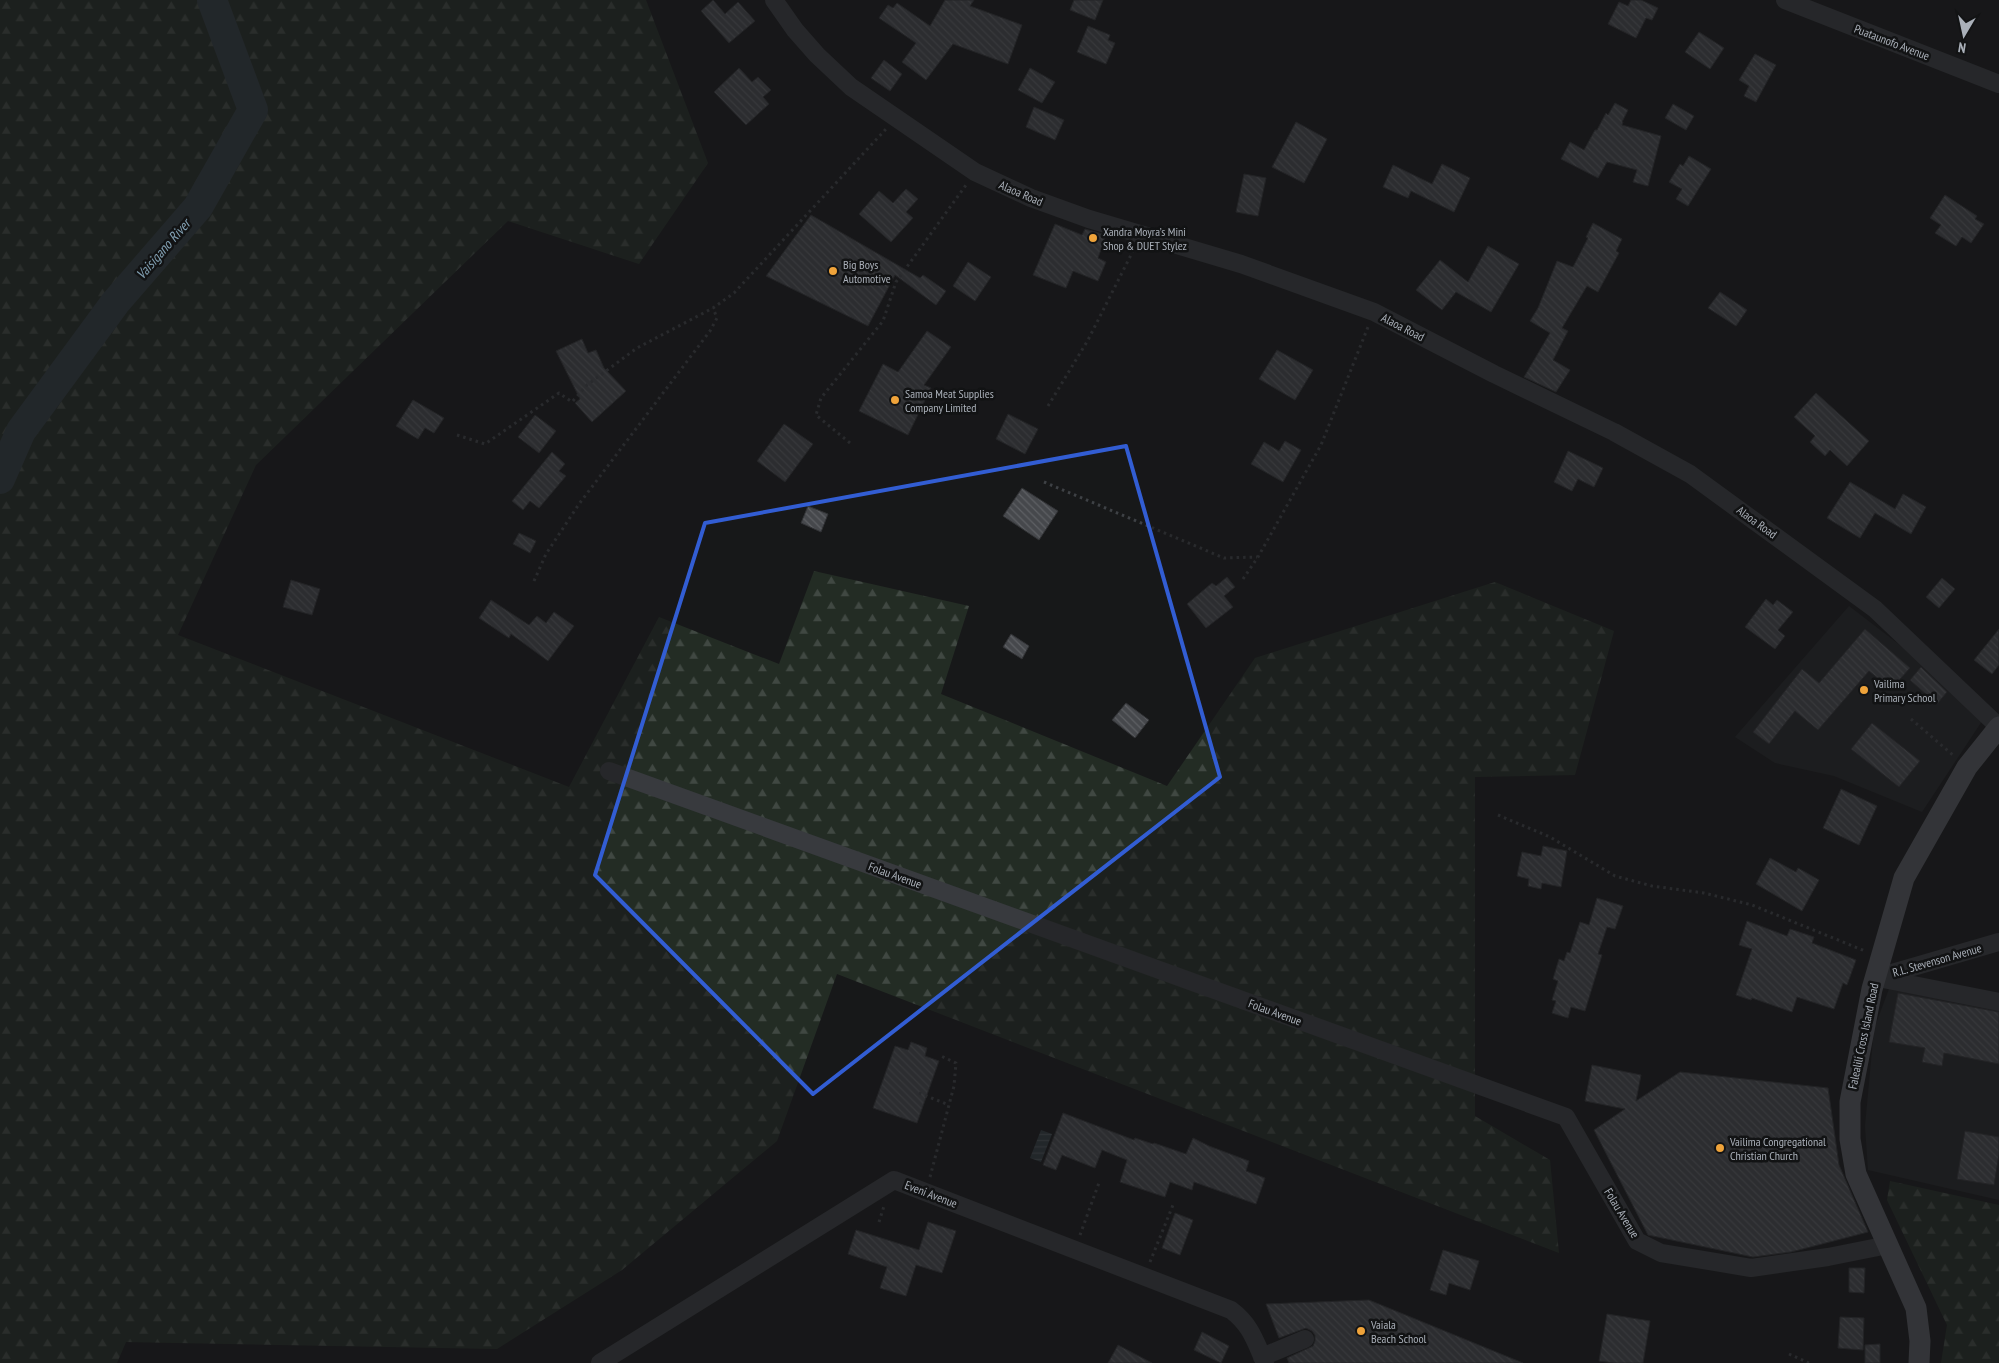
<svg xmlns="http://www.w3.org/2000/svg" width="1999" height="1363" viewBox="0 0 1999 1363" font-family="'PT Sans Narrow',sans-serif">
<defs>
<pattern id="forest-firs" width="22" height="20" patternUnits="userSpaceOnUse" patternTransform="scale(1.25)"><rect width="22" height="20" fill="#232c24"/><path d="M5 1l3.5 6h-7zM16 11l3.5 6h-7z" fill="#404842"/></pattern>
<pattern id="water-rules" width="6" height="5" patternUnits="userSpaceOnUse" patternTransform="scale(1.25)"><rect width="6" height="5" fill="#303a3f"/><path d="M0 2.5h6" fill="none" stroke="#4b5459"/></pattern>
<pattern id="building-back-hatch" width="6" height="6" patternUnits="userSpaceOnUse" patternTransform="scale(1.25)"><rect width="6" height="6" fill="#46484c"/><path d="M-1 5l2 2M0 0l6 6M5-1l2 2" fill="none" stroke="#5e6064"/></pattern>
</defs>
<rect width="100%" height="100%" fill="#171819"/>
<path fill="#232426" d="M1849 606 1922 662 1984 718 1922 812 1834 776 1775 763 1735 737Z
M1889 989 1999 1010V1200L1868 1170 1865 1126 1874 1029Z"/>
<path fill="url(#forest-firs)" d="M0 0H646L708 163 639 264 508 221 256 465 178 635 569 787 659 617 779 664 814 571 969 606 941 694 1167 786 1255 658 1495 582 1614 631 1575 775 1475 777V1116L1550 1160 1559 1253 837 974 777 1141 622 1270 497 1349 126 1342 117 1363H0Z
M1890 1181 1999 1205V1363H1941L1947 1325 1887 1200Z"/>
<path fill="url(#water-rules)" d="M1041 1130 1052 1134 1041 1162 1030 1158Z"/>
<g fill="none" stroke-linecap="round" stroke-linejoin="round">
<path stroke="#303a3f" stroke-width="30" d="M0 479 21 431 115 303 198 207 253 110 212 0"/>
</g>
<path fill="url(#building-back-hatch)" stroke="#313235" d="M713 0 725 14 738 2 755 21 729 43 701 11Z
M945 0H974L970 6 1022 25 1008 64 953 44 926 80 902 62 916 43 879 18 888 5 893 8 897 3 930 26Z
M1074 0H1103L1095 20 1070 10Z
M1631 0H1641L1658 8 1652 20 1646 18 1636 38 1608 24 1619 2 1628 6Z
M1088 26 1110 35 1108 40 1115 43 1106 64 1077 52Z
M1699 32 1724 48 1710 69 1685 52Z
M1755 54 1776 65 1756 102 1744 96 1749 86 1739 80Z
M884 60 902 74 890 91 871 78Z
M739 68 752 82 758 77 771 90 763 97 769 104 746 125 714 92Z
M1030 68 1055 82 1042 103 1018 90Z
M1615 103 1628 110 1622 122H1623L1622 125 1661 136 1648 186 1633 182 1637 170 1607 162 1598 178 1561 159 1570 142 1584 150 1595 130H1597L1606 113 1608 115Z
M1673 104 1694 116 1686 130 1665 118Z
M1034 107 1064 120 1055 140 1026 127Z
M1296 122 1327 139 1304 183 1272 167Z
M1689 156 1711 169 1688 206 1676 199 1682 189 1669 182 1680 164 1683 166Z
M1442 164 1470 178 1454 212 1411 191 1408 198 1383 187 1393 165 1432 184Z
M1244 174 1266 178 1258 216 1236 212Z
M906 189 918 199 906 212 913 218 891 242 859 214 879 191 893 203Z
M1945 195 1977 216 1975 219 1984 224 1971 243 1962 237 1956 246 1935 233 1941 225 1930 218Z
M811 215 920 278 923 275 946 291 936 305 895 275 868 326 766 276Z
M1593 223 1622 239 1616 251 1619 253 1598 292 1587 286 1562 328 1568 331 1553 360 1570 370 1556 392 1524 377 1550 333 1530 321 1538 308 1557 261 1573 267 1588 238 1586 237Z
M1055 224 1082 235 1085 229 1106 235 1098 258 1106 262 1098 281 1073 271 1066 288 1033 275Z
M1488 246 1519 264 1491 312 1456 292 1442 310 1416 290 1440 260 1468 282Z
M968 262 991 277 975 301 953 286Z
M1720 292 1747 310 1736 326 1708 308Z
M927 331 951 347 924 385 931 388 908 435 859 411 883 364 898 372Z
M582 339 588 353 596 350 604 368 626 391 592 422 575 403 580 399 556 351Z
M1277 350 1313 370 1295 400 1259 379Z
M1816 393 1869 441 1847 466 1830 450 1825 456 1810 442 1815 436 1794 417Z
M413 400 444 418 434 433 425 428 418 439 396 426Z
M1008 414 1038 429 1025 454 996 439Z
M535 415 556 431 539 453 518 437Z
M784 424 813 444 785 482 757 461Z
M1285 441 1301 450 1283 482 1251 464 1264 442 1279 451Z
M1568 451 1603 468 1594 487 1578 479 1572 491 1554 482Z
M552 452 565 464 559 471 566 476 539 508 530 501 523 510 512 501Z
M1850 482 1895 509 1903 494 1926 507 1911 534 1875 513 1860 538 1827 518Z
M1022 488 1058 511 1039 540 1003 516Z
M808 506 828 514 821 532 801 523Z
M519 533 536 541 530 553 513 544Z
M1227 577 1235 587 1224 596 1233 607 1206 628 1187 604 1212 583 1216 586Z
M1942 578 1955 589 1939 608 1926 597Z
M291 580 320 589 312 615 283 607Z
M1766 599 1773 605 1777 600 1793 612 1778 630 1785 636 1775 649 1745 627Z
M491 600 529 625 537 616 546 623 554 612 574 626 548 661 511 634 509 638 479 618Z
M1865 629 1910 668 1891 689 1869 671 1818 730 1795 711 1769 744 1753 732 1802 669 1819 683Z
M1999 629V665L1992 674 1974 660Z
M1011 634 1029 646 1022 659 1003 647Z
M1921 667 1947 692 1937 704 1910 680Z
M1126 703 1149 720 1135 738 1112 720Z
M1872 723 1920 761 1899 787 1851 749Z
M1841 789 1877 806 1859 845 1823 828Z
M1543 846 1567 851 1561 887 1542 883 1541 889 1528 886 1529 879 1517 876 1522 852 1541 856Z
M1770 858 1796 872 1798 868 1819 880 1802 911 1756 884Z
M1597 898 1623 906 1615 929 1607 927 1598 954 1602 955 1585 1011 1571 1007 1568 1018 1552 1013 1556 1001 1552 1000 1558 981 1553 979 1559 959 1564 961 1567 952 1570 953 1580 922 1589 925Z
M1747 921 1787 936 1790 929 1814 937 1812 943 1856 960 1847 985 1843 983 1834 1009 1797 997 1792 1012 1752 998 1751 1000 1736 995 1752 949 1739 945Z
M1898 993 1999 1012V1064L1944 1053 1942 1066 1922 1062 1925 1048 1889 1042Z
M911 1042 927 1048 925 1056 939 1061 917 1123 873 1108 895 1046 908 1050Z
M1592 1065 1641 1075 1636 1101 1680 1072 1828 1088 1839 1165 1868 1232 1791 1252 1753 1257 1648 1235 1594 1130 1625 1109 1585 1101Z
M1063 1113 1134 1140 1135 1138 1153 1144 1154 1143 1186 1154 1193 1138 1209 1146 1249 1161 1246 1171 1265 1178 1256 1204 1194 1182 1192 1190 1170 1182 1165 1197 1120 1182 1127 1160 1102 1150 1095 1168 1062 1155 1056 1170 1043 1165Z
M1965 1131 1999 1137V1154L1994 1185 1957 1179Z
M1175 1213 1193 1220 1180 1255 1162 1248Z
M928 1222 956 1231 942 1273 916 1265 906 1296 880 1288 887 1267 848 1254 856 1230 919 1250Z
M1443 1250 1479 1261 1470 1290 1449 1283 1446 1295 1430 1290Z
M1849 1268H1865L1864 1293 1849 1292Z
M1369 1300 1523 1363H1289L1287 1358 1313 1346 1315 1341V1335L1312 1331 1306 1328 1279 1338 1266 1304Z
M1607 1314 1650 1321 1643 1363H1614L1599 1361Z
M1840 1317 1864 1318 1863 1350 1838 1348Z
M1202 1332 1229 1346 1221 1363 1194 1350Z
M1880 1344V1363H1865V1345Z
M1118 1345 1152 1363H1108Z"/>
<g fill="none" stroke-linecap="round" stroke-linejoin="round">
<path stroke="#3e4145" stroke-width="3" stroke-dasharray="2.5 4" stroke-linecap="butt" d="M1048 406 1088 340 1134 249
M457 435 485 444 559 393 572 402 587 385 637 348 713 308 734 293 886 129
M850 443 816 415 821 398 883 321 896 282 966 185
M1044 482 1224 558 1257 557
M1243 579 1258 557 1321 445 1368 327
M534 581 546 554 579 504 710 331 717 318 713 308
M1911 719 1954 756
M1498 815 1550 837 1615 876 1652 886 1704 893 1752 905 1865 951
M919 1093 949 1105
M930 1177 954 1086 956 1063 939 1055
M879 1222 884 1206
M1080 1235 1100 1180
M1150 1262 1173 1205
M1789 1354 1809 1363"/>
<path stroke="#383a3e" stroke-width="18" d="M774 0 795 30 817 55 851 87 975 172 1031 198 1089 219 1241 264 1374 312 1494 374 1614 432 1690 474 1875 609 1999 727
M1785 0 1999 84
M609 771 1566 1117 1637 1241 1661 1253 1751 1268 1828 1257 1888 1245
M1875 978 1999 942
M1878 978 1999 1002
M1262 1357 1305 1339
M600 1363 894 1180 1231 1310C1251 1325 1255 1341 1265 1363"/>
<path stroke="#55575d" stroke-width="21" d="M1919 1363 1920 1341 1916 1308 1856 1174 1850 1139V1102L1872 989 1904 878 1967 767 1999 727"/>
</g>
<path d="M0 0H1999V1363H0ZM1126 446 1220 777 813 1094 595 875 705 523Z" fill="#171819" fill-opacity=".55" fill-rule="evenodd"/>
<path fill="none" stroke="#325dd3" stroke-width="4" stroke-linejoin="round" d="M1126 446 1220 777 813 1094 595 875 705 523Z"/>
<g fill="#efa33a" stroke="#121314" stroke-width="2">
<circle cx="1093" cy="238" r="5"/>
<circle cx="833" cy="271" r="5"/>
<circle cx="895" cy="400" r="5"/>
<circle cx="1864" cy="690" r="5"/>
<circle cx="1720" cy="1148" r="5"/>
<circle cx="1361" cy="1331" r="5"/>
</g>
<g text-anchor="middle" dominant-baseline="central" stroke-width="5" stroke-linejoin="round" paint-order="stroke">
<g font-size="12" fill="#aab0b9" stroke="#121314">
<text transform="translate(1892 42) rotate(21)">Puataunofo Avenue</text>
<text transform="translate(1021 193) rotate(23)">Alaoa Road</text>
<text transform="translate(1403 327) rotate(27)">Alaoa Road</text>
<text transform="translate(1757 522) rotate(36)">Alaoa Road</text>
<text transform="translate(895 875) rotate(20)">Folau Avenue</text>
<text transform="translate(1937 960) rotate(-16)">R.L. Stevenson Avenue</text>
<text transform="translate(1275 1012) rotate(20)">Folau Avenue</text>
<text transform="translate(1863 1036) rotate(-78)">Falealili Cross Island Road</text>
<text transform="translate(931 1194) rotate(21)">Eveni Avenue</text>
<text transform="translate(1622 1213) rotate(59)">Folau Avenue</text>
</g>
<g font-size="12" fill="#aab0b9" stroke="#121314" text-anchor="start">
<text x="1103" y="231">Xandra Moyra’s Mini<tspan x="1103" dy="14">Shop &amp; DUET Stylez</tspan></text>
<text x="843" y="264">Big Boys<tspan x="843" dy="14">Automotive</tspan></text>
<text x="905" y="393">Samoa Meat Supplies<tspan x="905" dy="14">Company Limited</tspan></text>
<text x="1874" y="683">Vailima<tspan x="1874" dy="14">Primary School</tspan></text>
<text x="1730" y="1141">Vailima Congregational<tspan x="1730" dy="14">Christian Church</tspan></text>
<text x="1371" y="1324">Vaiala<tspan x="1371" dy="14">Beach School</tspan></text>
</g>
<g font-size="14" font-style="italic" fill="#82a0b3" stroke="#121314">
<text transform="translate(163 249) rotate(-49)">Vaisigano River</text>
</g>
</g>
<g transform="translate(1964 35) rotate(189)" stroke="#121314" stroke-width="4" paint-order="stroke">
<path d="M0-4L9 19L0 12L-9 19Z" fill="#aab0b9"/>
<text y="-8" font-size="14" font-weight="bold" text-anchor="middle" fill="#aab0b9">N</text>
</g>
</svg>
